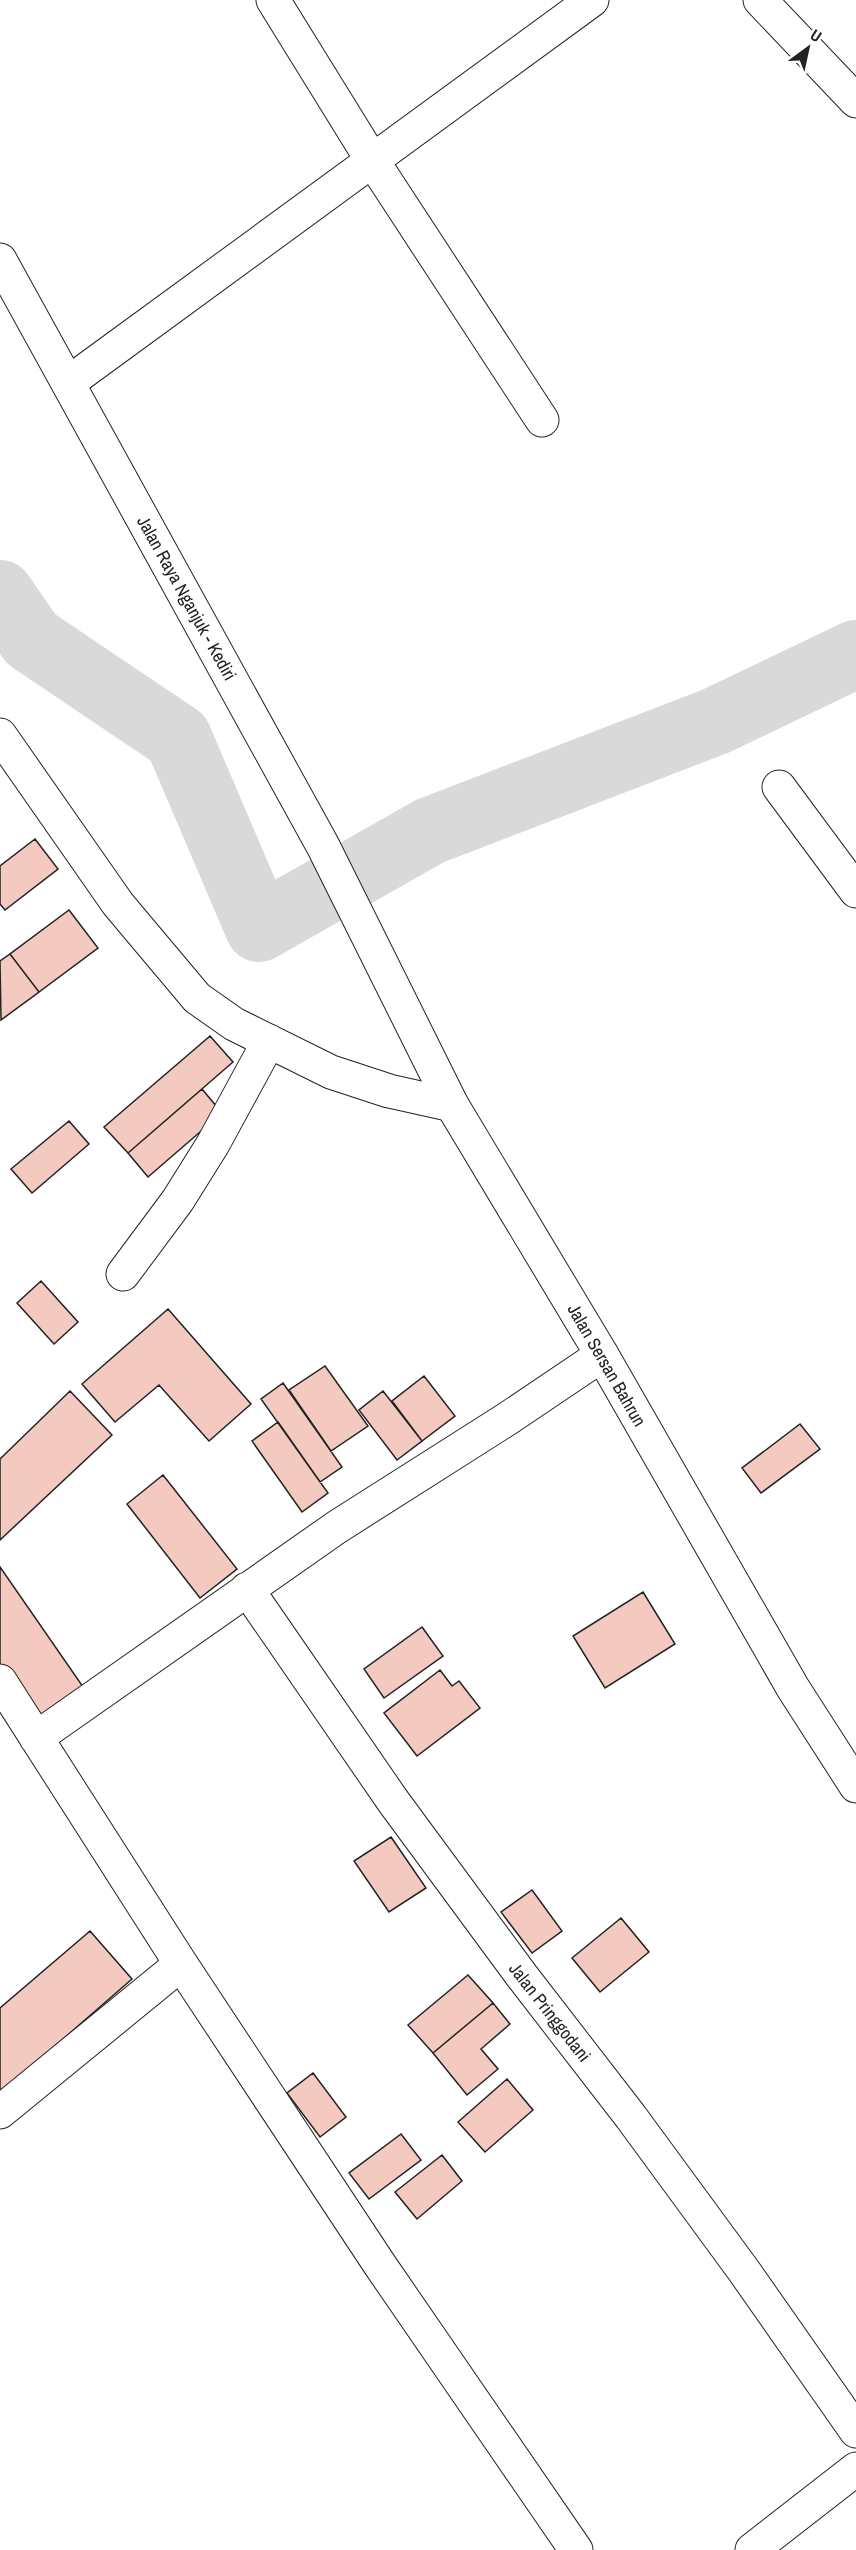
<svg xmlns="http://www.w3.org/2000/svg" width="856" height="2550" viewBox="0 0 856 2550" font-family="'Archivo Narrow',sans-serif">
<rect width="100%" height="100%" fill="#fff"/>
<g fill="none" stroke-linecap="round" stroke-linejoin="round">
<path stroke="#d9d9d9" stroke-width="68" d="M0 594 31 639 178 738 259 928 430 831 716 721 856 654"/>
</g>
<path fill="#f3c9c0" stroke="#222" stroke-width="1.5" d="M35 839 58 869 5 910 0 904V866Z
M69 910 98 948 39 992 10 954Z
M10 954 39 992 1 1020 0 961Z
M210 1036 233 1062 128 1153 104 1127Z
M202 1089 222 1113 148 1177 128 1153Z
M69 1121 89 1144 32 1193 11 1169Z
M41 1281 78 1322 54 1344 17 1303Z
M168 1309 251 1404 209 1441 159 1385 115 1422 82 1384Z
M325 1366 368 1426 331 1451 289 1390Z
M424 1376 455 1416 422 1441 392 1401Z
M283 1383 342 1467 320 1482 261 1399Z
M70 1391 112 1435 0 1540V1459Z
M383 1391 422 1441 397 1460 359 1410Z
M278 1422 328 1493 302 1512 252 1441Z
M800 1424 820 1449 761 1493 742 1468Z
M163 1475 237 1569 200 1598 127 1504Z
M0 1567 88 1694 36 1731 0 1669Z
M643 1592 675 1644 605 1688 573 1636Z
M422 1627 443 1656 384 1698 364 1669Z
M440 1670 452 1686 459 1681 480 1708 417 1756 384 1713Z
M391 1837 426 1888 389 1912 354 1861Z
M532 1890 562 1931 532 1953 501 1912Z
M621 1918 649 1952 600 1992 572 1958Z
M90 1931 132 1979 0 2094V2008Z
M468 1975 493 2003 433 2053 408 2025Z
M493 2003 510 2024 481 2049 498 2069 467 2095 433 2053Z
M313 2073 346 2117 320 2137 287 2093Z
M507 2079 533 2110 485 2152 458 2122Z
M401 2134 421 2160 369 2199 349 2173Z
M442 2155 462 2181 417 2219 395 2192Z"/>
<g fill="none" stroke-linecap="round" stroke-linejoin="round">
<defs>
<path id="minor" d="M273 0 372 160 542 420
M760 0 856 101
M68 383 592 0
M0 735 118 904 197 998 234 1024 331 1072 389 1091 452 1105
M779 787 856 891
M123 1274 178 1200 213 1144 269 1041
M247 1589 393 1801 522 1976 631 2117 744 2271 856 2431
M0 1681 181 1964 380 2265 576 2550
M36 1738 337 1527 507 1419 602 1355
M0 2112 181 1964
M752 2550 856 2469"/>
<path id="major" d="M0 260 323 846 452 1105 602 1355 793 1688 856 1786"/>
</defs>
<use href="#minor" stroke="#222" stroke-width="35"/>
<use href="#major" stroke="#222" stroke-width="35"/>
<use href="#minor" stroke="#fff" stroke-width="33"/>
<use href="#major" stroke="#fff" stroke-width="33"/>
</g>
<g text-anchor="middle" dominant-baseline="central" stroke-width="4.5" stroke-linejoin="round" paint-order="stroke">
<g font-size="18" fill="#222" stroke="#fff">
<text transform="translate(187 598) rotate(61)">Jalan Raya Nganjuk - Kediri</text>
<text transform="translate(607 1365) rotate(60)">Jalan Sersan Bahrun</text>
<text transform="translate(550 2012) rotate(52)">Jalan Pringgodani</text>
</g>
</g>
<g transform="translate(808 48) rotate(33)" stroke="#ffffff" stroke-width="4.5" paint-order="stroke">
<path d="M0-4.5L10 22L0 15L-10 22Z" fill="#222222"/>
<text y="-9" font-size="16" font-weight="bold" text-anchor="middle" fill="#222222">U</text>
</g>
</svg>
